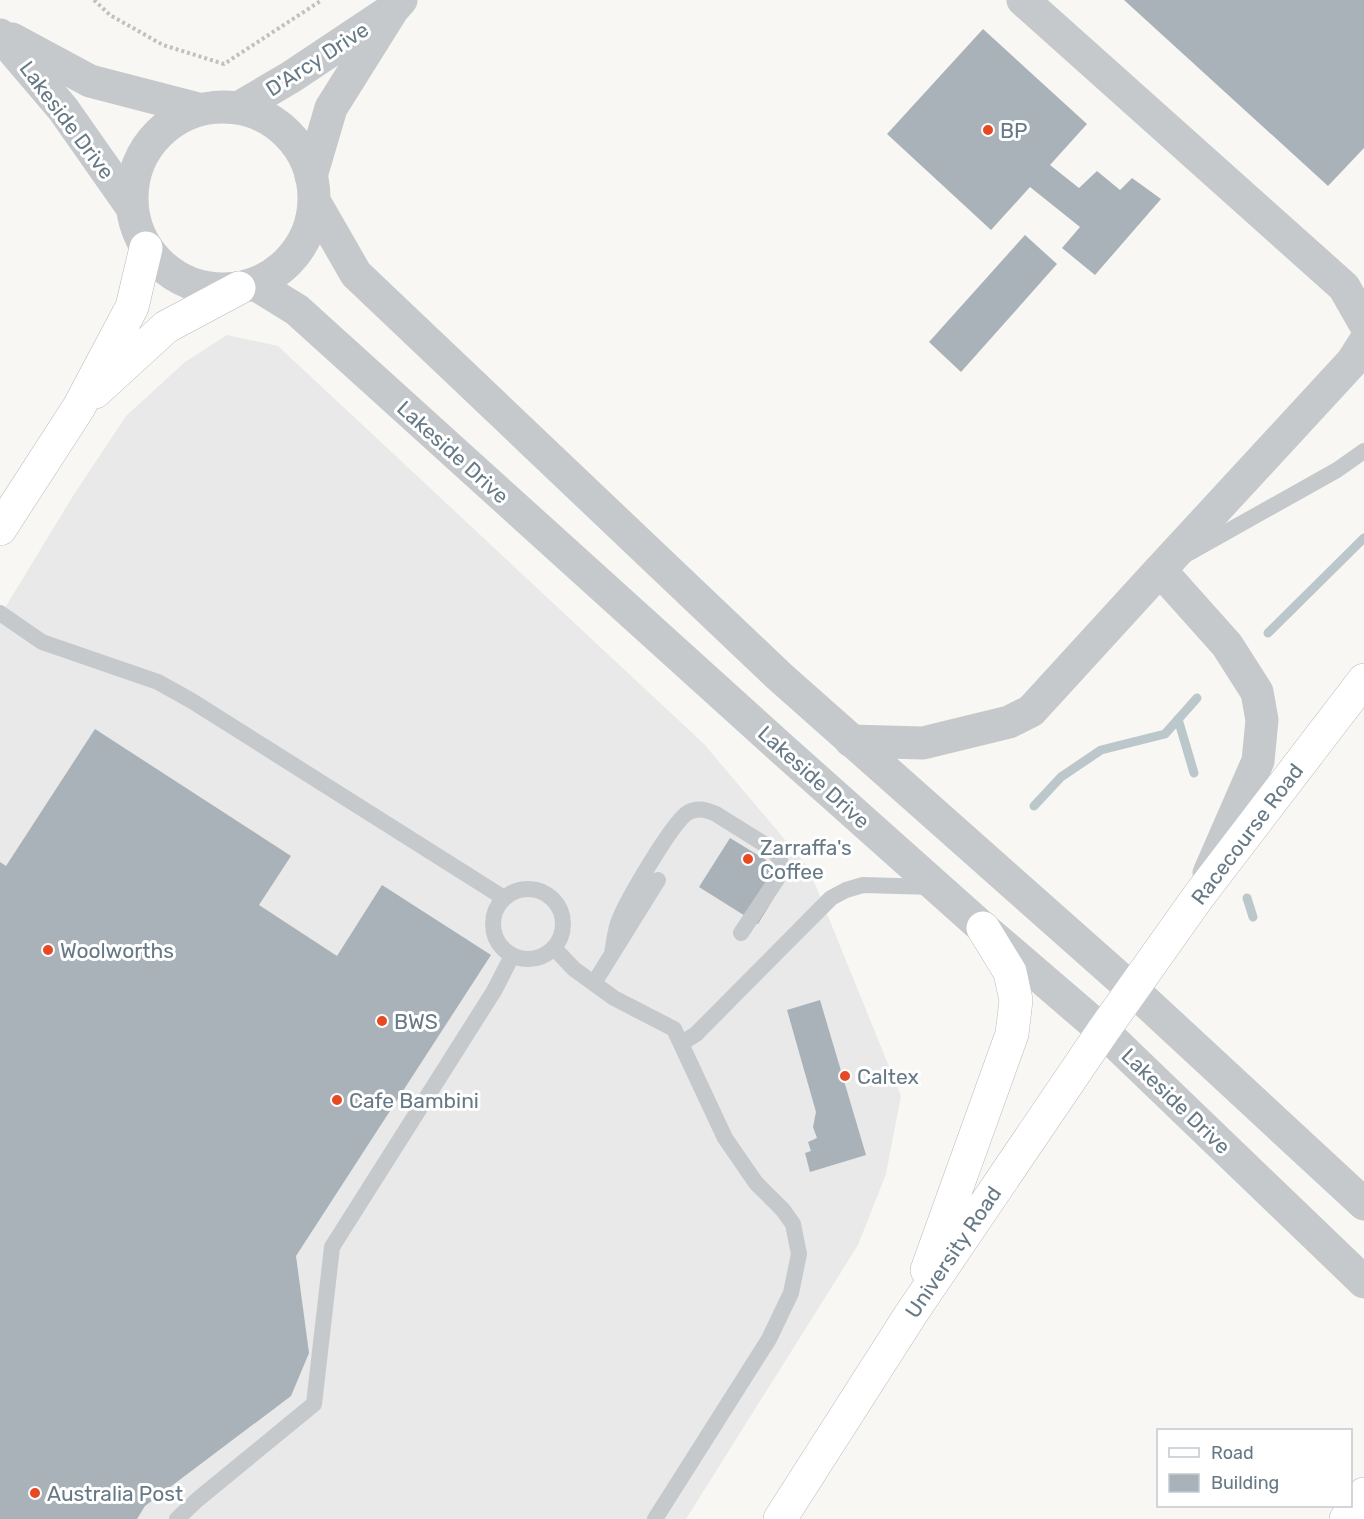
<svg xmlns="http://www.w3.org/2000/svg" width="1364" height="1519" viewBox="0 0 1364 1519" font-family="Rubik,sans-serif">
<rect width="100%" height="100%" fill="#f8f7f4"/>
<path fill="#e8e9e8" d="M227 335 278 346 704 744 808 867 901 1096 886 1174 858 1245 686 1519H0V616L73 496 126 416 185 362Z"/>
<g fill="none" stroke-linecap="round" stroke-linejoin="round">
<path stroke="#bbc7cb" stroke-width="9" d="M1268 633 1364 538
M1178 719 1194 773
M1034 806 1061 777 1101 750 1165 734 1197 698
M1247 898 1253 917"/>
</g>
<path fill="#a9b2b8" d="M1124 0H1364V148L1328 186Z
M983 29 1087 124 1050 165 1079 188 1097 171 1120 190 1132 178 1161 199 1095 275 1062 248 1080 227 1030 187 991 230 887 134Z
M1025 235 1057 264 961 372 929 342Z
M95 729 291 856 259 905 337 956 382 885 491 955 296 1256 309 1353 291 1396 145 1506 137 1519H0V862L6 866Z
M730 838 766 860 770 873 767 877 781 886 758 924 699 887Z
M820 1000 866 1155 810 1172 805 1153 811 1151 808 1142 817 1138 813 1127 816 1112 787 1010Z"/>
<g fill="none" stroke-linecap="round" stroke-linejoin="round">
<defs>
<path id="secondary" d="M95 392 166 327 239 288
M0 529 79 407 132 307 146 248"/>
<path id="trunk" d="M927 1270 1012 1034 1016 1000 1010 972 983 928
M780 1519 911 1314 1103 1031 1198 897 1364 680
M1346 1519 1364 1494"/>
</defs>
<use href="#secondary" stroke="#b5bbbf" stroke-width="34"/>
<use href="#trunk" stroke="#b8bbbe" stroke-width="34"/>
<path stroke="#bfc1c3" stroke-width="4" stroke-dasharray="3 3" stroke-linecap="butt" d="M94 0 110 15 163 45 224 64 322 0"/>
<path stroke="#c5c9cc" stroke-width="16" d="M1189 553 1337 470 1364 451
M0 613 42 642 158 682 192 701 504 898
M493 924a35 35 0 1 1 70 0a35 35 0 1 1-70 0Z
M554 948 574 969 614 998 674 1029 725 1138 756 1183 783 1210 793 1224 799 1254 791 1293 769 1339 655 1519
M612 954C614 943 615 928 620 918 628 899 674 819 689 812 698 807 707 810 716 814L772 849 780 859 781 866 777 879 741 933
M594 983 658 880
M682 1043 696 1034 831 898 846 890 863 885 934 887
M177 1519 197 1500 314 1404 332 1247 494 991 512 956"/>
<path stroke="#c5c9cc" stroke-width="33" d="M1023 0 1344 287 1364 322
M240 107 291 77 384 15
M311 176 331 108 393 9 401 0
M851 741 923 743 1009 722 1031 711 1160 570
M1209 873 1258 761 1262 720 1257 692 1227 645 1160 570 1352 362 1364 343"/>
<path stroke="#c5c9cc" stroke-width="33" d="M0 35 63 109 131 206
M12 39 90 81 198 109
M132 198a91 91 0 1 1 182 0a91 91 0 1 1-182 0Z
M314 201 356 274 779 676 1133 990 1364 1204
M255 284 297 310 780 747 983 928 1103 1031 1364 1282"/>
<use href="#secondary" stroke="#fff" stroke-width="33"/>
<use href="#trunk" stroke="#fff" stroke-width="33"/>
</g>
<g fill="#e74925" stroke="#fff" stroke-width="2">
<circle cx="988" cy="130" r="6"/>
<circle cx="748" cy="859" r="6"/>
<circle cx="48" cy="950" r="6"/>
<circle cx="382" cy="1021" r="6"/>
<circle cx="845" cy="1076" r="6"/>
<circle cx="337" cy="1100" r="6"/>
<circle cx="35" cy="1493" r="6"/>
</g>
<g text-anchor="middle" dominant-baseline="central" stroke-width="6" stroke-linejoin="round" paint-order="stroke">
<g font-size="21" fill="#667986" stroke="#fff">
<text transform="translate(317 59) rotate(-33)">D'Arcy Drive</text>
<text transform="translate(67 120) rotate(53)">Lakeside Drive</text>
<text transform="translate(453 452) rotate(42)">Lakeside Drive</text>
<text transform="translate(814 777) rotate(42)">Lakeside Drive</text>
<text transform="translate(1247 834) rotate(-53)">Racecourse Road</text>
<text transform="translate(1176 1101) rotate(44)">Lakeside Drive</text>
<text transform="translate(953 1252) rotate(-56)">University Road</text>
</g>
<g font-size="21" fill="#667986" stroke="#fff" text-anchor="start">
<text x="1000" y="130">BP</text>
<text x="760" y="847">Zarraffa's<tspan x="760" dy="24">Coffee</tspan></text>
<text x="60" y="950">Woolworths</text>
<text x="394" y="1021">BWS</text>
<text x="857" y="1076">Caltex</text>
<text x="349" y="1100">Cafe Bambini</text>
<text x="47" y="1493">Australia Post</text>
</g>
</g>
<rect x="1157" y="1429" width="195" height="78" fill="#ffffff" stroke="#c2c9cf" stroke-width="1.5"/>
<rect x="1169" y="1448" width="30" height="9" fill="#ffffff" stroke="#c2c9cf" stroke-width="1.5"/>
<text x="1211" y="1459" font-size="18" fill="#667986">Road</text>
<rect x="1169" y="1474" width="30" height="18" fill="#a9b2b8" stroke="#c2c9cf" stroke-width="1.5"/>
<text x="1211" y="1489" font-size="18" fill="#667986">Building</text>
</svg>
